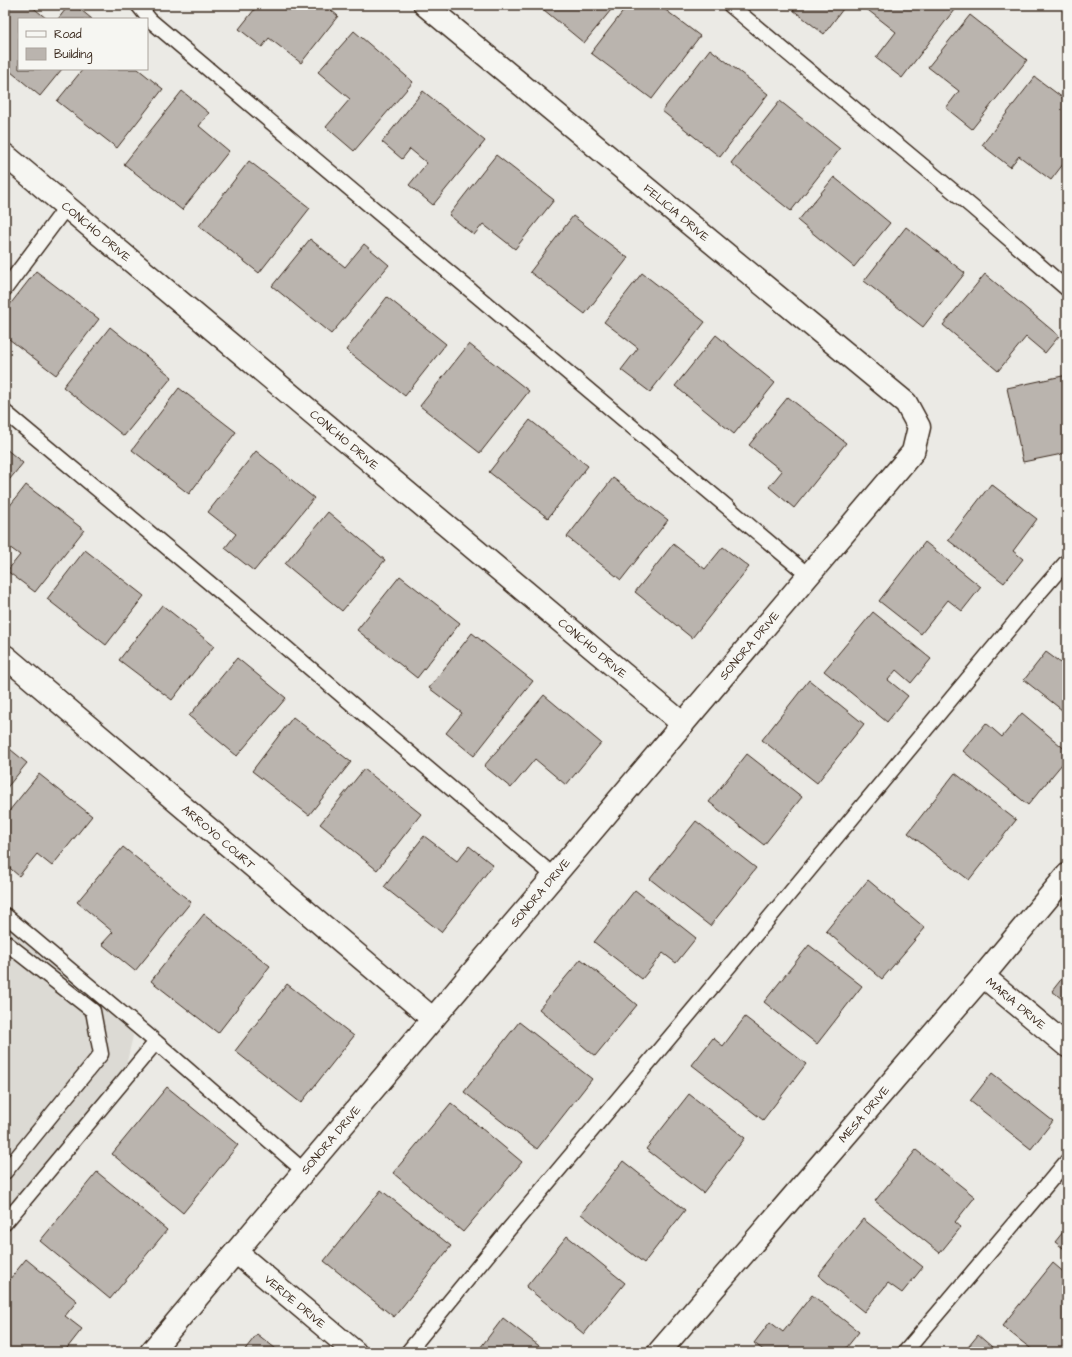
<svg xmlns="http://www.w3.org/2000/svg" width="1072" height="1357" viewBox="0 0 1072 1357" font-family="'Architects Daughter',sans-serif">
<rect width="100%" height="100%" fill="#ebeae5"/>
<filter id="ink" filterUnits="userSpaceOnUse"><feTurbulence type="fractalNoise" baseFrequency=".025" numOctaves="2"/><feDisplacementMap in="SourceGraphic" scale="8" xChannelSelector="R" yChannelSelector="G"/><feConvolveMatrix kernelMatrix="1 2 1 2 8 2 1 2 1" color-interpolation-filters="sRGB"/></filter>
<g filter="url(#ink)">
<path fill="#dcdad4" d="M5 921 124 1019 133 1036 124 1074 5 1216Z"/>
<path fill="#bab4ae" stroke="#3b2a1e" d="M7 5H30L47 19H19V69H62L40 96 5 67V8Z
M69 5H75L92 19H58Z
M258 5H325L338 16 301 63 269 38 262 47 239 29Z
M538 5H615L584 43Z
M628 5H659L700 36 652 99 591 53Z
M797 5H846L824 34 793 10Z
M865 5H947L954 10 902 78 876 58 896 32 864 7Z
M970 15 1027 60 972 129 946 108 959 91 928 67Z
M354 31 413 82 354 151 326 127 350 99 318 72Z
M710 49 768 94 720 157 662 111Z
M83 69H138L163 89 117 148 57 101Z
M1035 77 1067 101V159L1051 180 1019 156 1010 167 982 145Z
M182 91 209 113 199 126 229 151 182 210 124 164Z
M423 91 485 141 433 205 409 185 427 163 410 149 402 159 382 142Z
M780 101 840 149 791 211 731 163Z
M496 155 554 200 515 249 483 224 474 235 449 215Z
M249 161 310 208 259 273 199 226Z
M834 177 890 223 854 267 798 221Z
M573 216 628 258 585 314 530 272Z
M906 227 965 273 923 327 864 281Z
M310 239 345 267 364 244 389 265 331 334 272 286Z
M36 271 99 319 56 375 5 336V311Z
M642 273 705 322 650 392 621 370 638 348 604 322Z
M985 274 1059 336 1045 353 1026 337 998 371 943 325Z
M387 297 446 344 405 396 346 350Z
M110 327 172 377 124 436 63 387Z
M716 335 775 383 734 434 675 386Z
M469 344 529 391 480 453 420 406Z
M1067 375V453L1023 462 1007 388Z
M179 388 236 432 189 494 132 450Z
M788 397 846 443 794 508 769 487 782 471 749 445Z
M530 420 588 466 548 518 489 472Z
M5 448 23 463 5 485Z
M256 451 314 498 254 571 225 548 236 534 208 512Z
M613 478 668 520 621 580 567 537Z
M991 484 1037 519 1013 551 1023 559 1004 583 948 540Z
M26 485 84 530 35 592 7 571 20 555 5 544V512Z
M328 512 385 560 342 611 285 564Z
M925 542 981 587 962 611 948 600 921 634 879 601Z
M673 544 705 569 723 547 749 567 692 638 635 592Z
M85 550 144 596 106 645 47 599Z
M400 576 460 623 417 678 357 630Z
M162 605 214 646 172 700 119 660Z
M873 612 931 659 911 683 896 670 888 680 908 696 887 722 824 671Z
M472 633 533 681 474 756 446 733 462 713 429 688Z
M1046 652 1065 666 1067 663V714L1024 680Z
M237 658 286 698 237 756 189 716Z
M809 680 864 724 817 783 762 740Z
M544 695 601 743 566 785 535 759 511 788 484 766Z
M1022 713 1067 751V758L1028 805 963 751 986 723 1002 737Z
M293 717 351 762 309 815 252 771Z
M5 745 27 763 5 790Z
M747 754 802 797 764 845 709 802Z
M364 769 421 814 377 870 320 824Z
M955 773 1016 820 969 880 908 833Z
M39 774 92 816 52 866 37 854 19 876 5 864V816Z
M696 821 756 868 710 926 650 879Z
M424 836 457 861 469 846 493 865 441 932 384 887Z
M123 847 191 902 135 971 102 944 113 932 77 902Z
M868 880 925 928 882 979 826 931Z
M635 890 696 938 676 963 663 953 642 979 594 942Z
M204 914 270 966 218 1033 151 981Z
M809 945 862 986 817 1044 764 1002Z
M581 959 637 1005 595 1056 539 1009Z
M1067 972V1003L1052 991Z
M287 984 354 1036 301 1103 235 1051Z
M745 1017 806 1064 763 1120 692 1065 713 1038 723 1046Z
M519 1022 592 1079 537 1149 464 1092Z
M992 1073 1053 1121 1031 1149 970 1101Z
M167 1087 238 1145 183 1213 112 1154Z
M689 1094 745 1138 703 1193 646 1149Z
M451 1103 522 1162 463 1232 393 1173Z
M916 1150 975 1197 955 1222 961 1227 940 1253 875 1201Z
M623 1161 685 1210 644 1263 581 1214Z
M97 1172 167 1230 110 1299 40 1241Z
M381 1190 451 1246 394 1317 324 1261Z
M863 1219 923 1267 902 1293 888 1283 864 1312 818 1275Z
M1067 1227V1251L1055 1242Z
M567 1236 625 1283 584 1334 526 1287Z
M26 1259 77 1301 65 1316 82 1329 64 1352H5V1285Z
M1053 1263 1067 1275V1352H1035L1002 1326Z
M812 1295 859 1332 843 1352H766L754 1343 770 1322 783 1332Z
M503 1318 547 1352H477Z
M257 1334 280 1352H243Z
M978 1335 998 1352H964Z"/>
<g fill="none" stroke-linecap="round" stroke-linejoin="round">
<defs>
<path id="service" d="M138 5 150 20 809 576
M730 5 971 206 1067 289
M5 289 67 206
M5 412 237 606 554 876
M5 915 156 1042 304 1171
M5 942 93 1011 101 1054 5 1172
M5 1223 156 1042
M408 1352 509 1229 697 1005 1034 599 1067 561
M905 1352 1067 1161"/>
<g id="minor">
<path id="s1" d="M5 155 683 724"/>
<path id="s2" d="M5 656 433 1019"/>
<path id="s3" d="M983 976 1067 1046"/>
<path id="s4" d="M236 1252 355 1352"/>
<path id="s5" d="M151 1352 913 452 919 427 906 403 425 5"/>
<path id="s6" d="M659 1352 983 976 1067 875"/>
</g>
</defs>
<use href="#service" stroke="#3b2a1e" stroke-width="17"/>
<use href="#minor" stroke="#3b2a1e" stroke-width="25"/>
<use href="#service" stroke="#f6f6f2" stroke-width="14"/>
<use href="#minor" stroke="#f6f6f2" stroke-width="22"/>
</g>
</g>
<g text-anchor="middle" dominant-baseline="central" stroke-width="3" stroke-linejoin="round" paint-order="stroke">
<g font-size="12" fill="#3b2a1e" stroke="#f6f6f2">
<text transform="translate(676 213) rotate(40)">FELICIA DRIVE</text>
<text stroke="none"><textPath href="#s1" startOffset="119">CONCHO DRIVE</textPath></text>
<text stroke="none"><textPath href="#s1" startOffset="443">CONCHO DRIVE</textPath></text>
<text stroke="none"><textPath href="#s5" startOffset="926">SONORA DRIVE</textPath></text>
<text stroke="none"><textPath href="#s1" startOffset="767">CONCHO DRIVE</textPath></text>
<text stroke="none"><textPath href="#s2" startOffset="280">ARROYO COURT</textPath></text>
<text stroke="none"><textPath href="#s5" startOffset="602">SONORA DRIVE</textPath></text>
<text stroke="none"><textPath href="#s3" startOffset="43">MARIA DRIVE</textPath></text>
<text stroke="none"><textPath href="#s6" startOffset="314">MESA DRIVE</textPath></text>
<text stroke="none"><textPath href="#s5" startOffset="278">SONORA DRIVE</textPath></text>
<text stroke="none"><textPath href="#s4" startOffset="77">VERDE DRIVE</textPath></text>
</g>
</g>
<rect width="1072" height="1357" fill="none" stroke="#f6f6f2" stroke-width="20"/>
<rect x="10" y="10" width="1052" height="1337" fill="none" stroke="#3b2a1e" stroke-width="1.5" filter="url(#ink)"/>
<rect x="18" y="18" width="130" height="52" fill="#f6f6f2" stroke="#aba49d"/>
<rect x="26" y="31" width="20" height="6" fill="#f6f6f2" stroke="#aba49d"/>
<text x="54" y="38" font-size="12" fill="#3b2a1e">Road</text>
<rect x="26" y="48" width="20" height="12" fill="#bab4ae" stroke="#aba49d"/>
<text x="54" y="58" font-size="12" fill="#3b2a1e">Building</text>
</svg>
